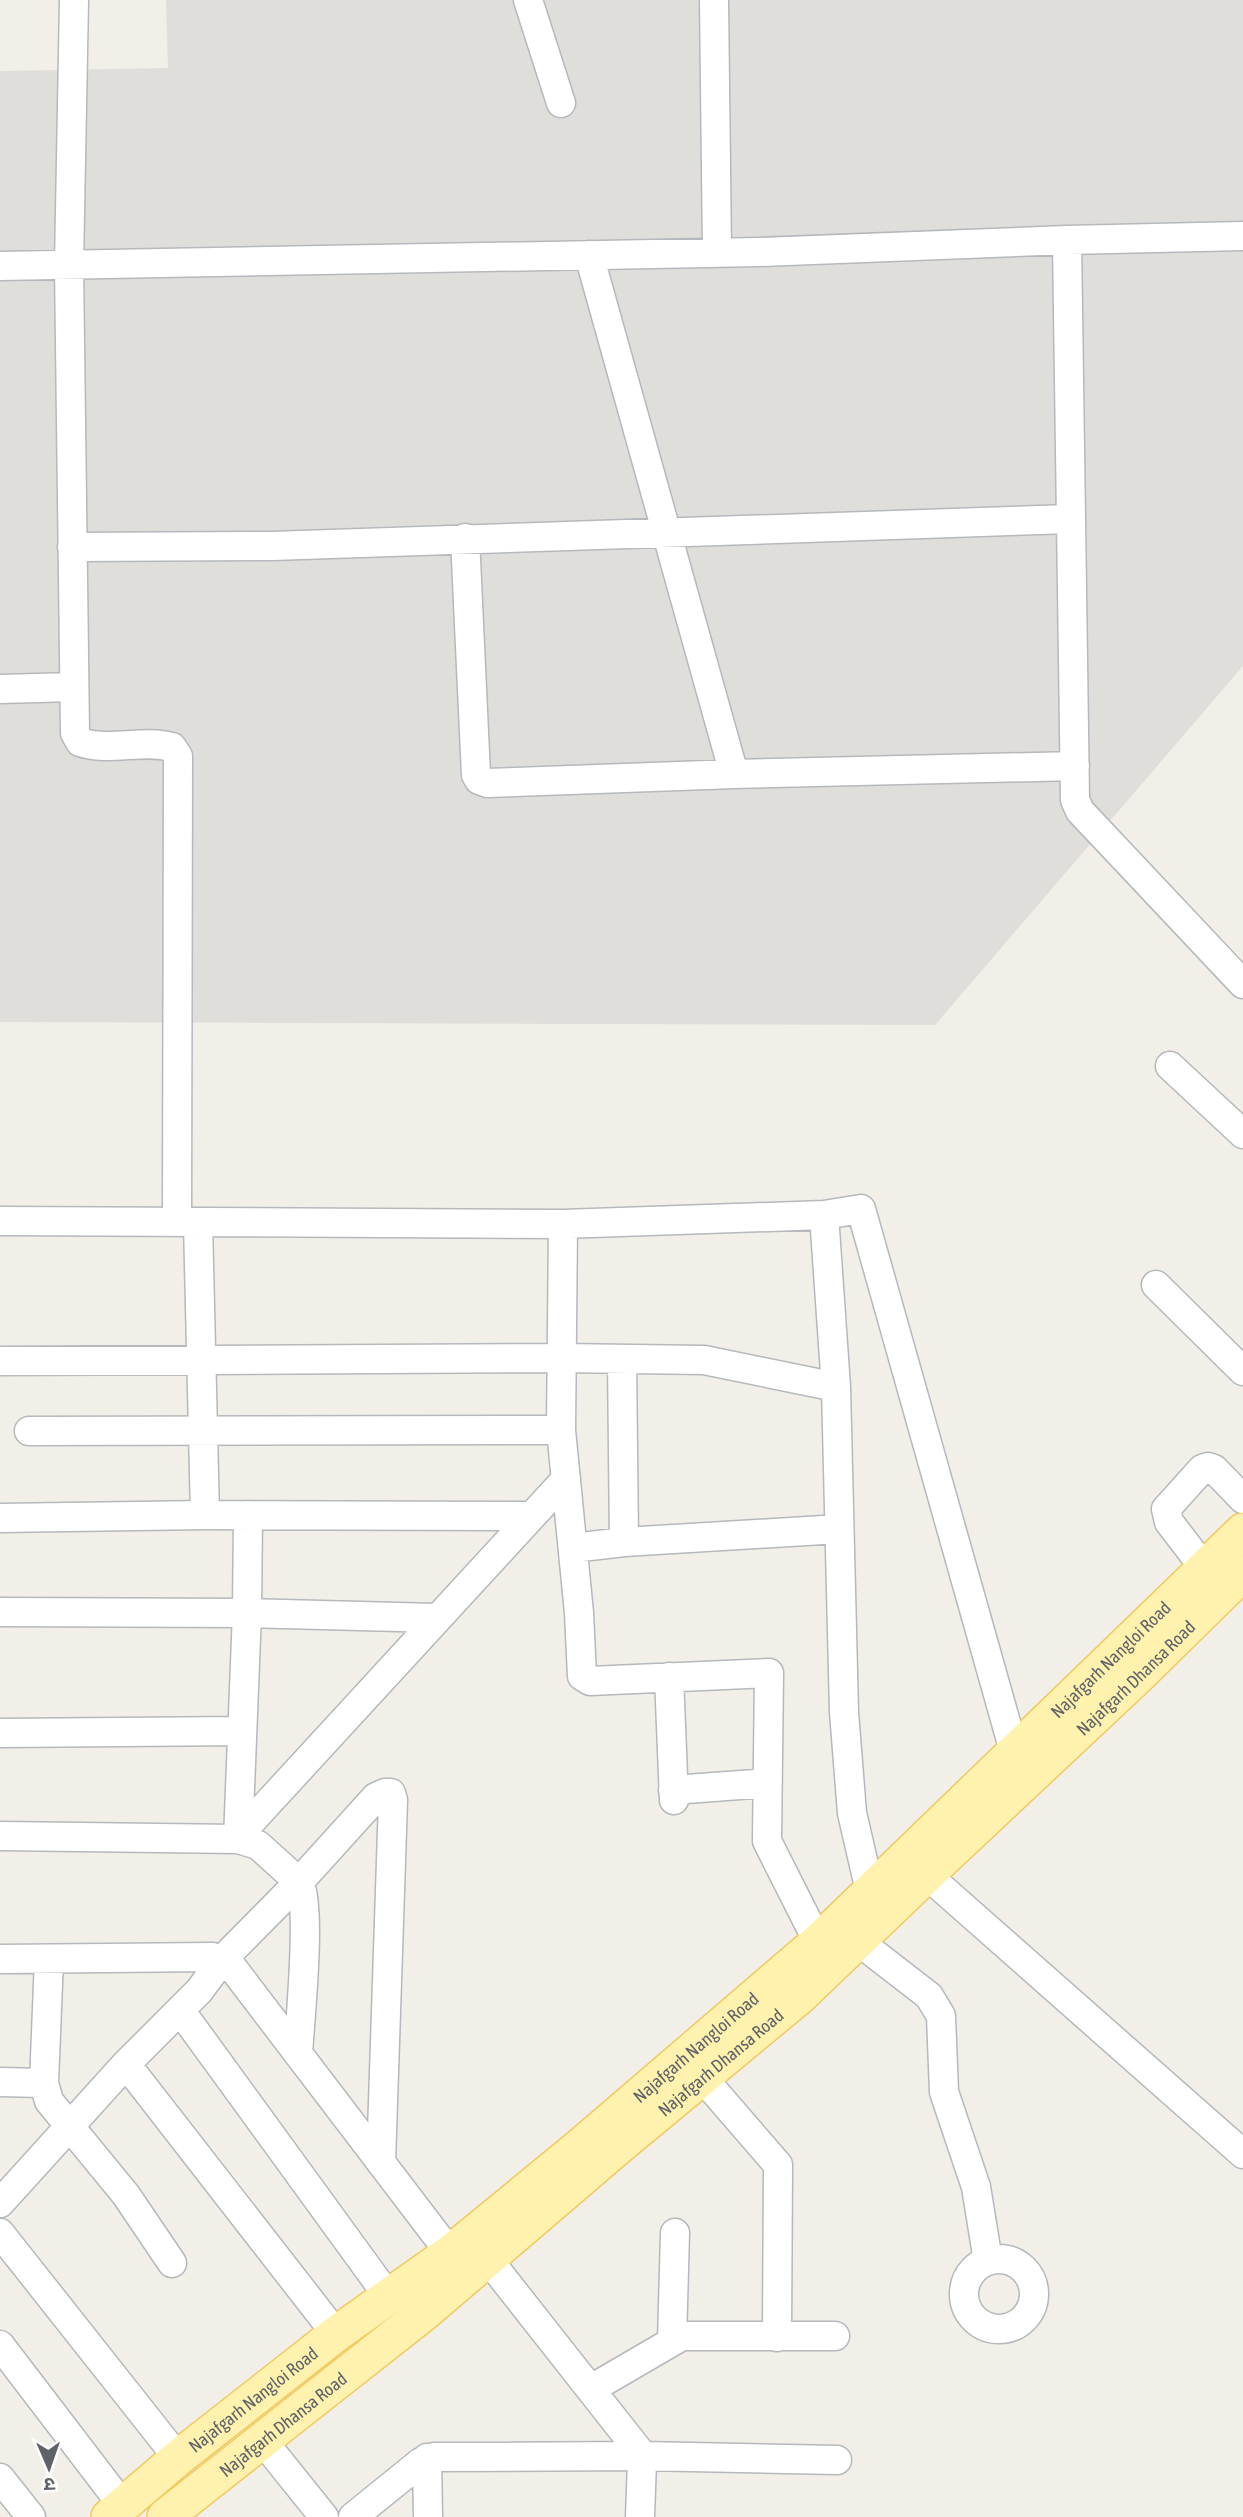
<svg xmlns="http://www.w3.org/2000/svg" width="1243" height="2517" viewBox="0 0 1243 2517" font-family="'Asap Condensed','Noto Sans Devanagari',sans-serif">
<rect width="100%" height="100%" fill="#f1efe8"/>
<path fill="#e0deda" d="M166 0H1243V666L935 1025 0 1022V71L168 68Z"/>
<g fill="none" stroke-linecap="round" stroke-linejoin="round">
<defs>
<path id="minor" d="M74 0 69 265 75 733 80 742C109 752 142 739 172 747L178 756 177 1222
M528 0 561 103
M714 0 717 252
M1067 240 1075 800 1080 811 1243 984
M589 255 734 774
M0 266 759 252 1067 240 1243 236
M465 538 476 775 479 780 487 783 734 774 1075 766
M72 547 272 546 1071 519
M0 689 74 687
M1170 1066 1243 1134
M824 1215 861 1209 1014 1751
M0 1221 563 1224 824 1215 836 1387 844 1712 852 1813 870 1891 882 1902
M198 1223 205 1515
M563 1224 561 1430 579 1613 582 1676 590 1681 769 1673 767 1841 818 1942
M1156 1285 1243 1371
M622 1359 624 1542
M0 1361 561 1358 704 1360 836 1387
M29 1431 561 1430
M0 1518 205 1515 532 1516
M573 1548 624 1542 839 1529
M1205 1569 1169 1522 1166 1509 1202 1469 1208 1467 1214 1469 1243 1499
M0 1612 247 1613 437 1618
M669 1677 674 1800
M0 1733 242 1731
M673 1790 767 1783
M238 1833 246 1827 566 1479
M0 1836 238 1839 258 1845 299 1882C312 1906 300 2020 298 2054
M238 1839 247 1613 248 1515
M911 1861 1243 2154
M858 1941 929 1996 941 2016 944 2092 976 2187 988 2261
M0 1959 213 1957 229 1963 450 2253
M49 1959 44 2083 49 2101 126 2195 172 2263
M180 2010 388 2296
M126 2064 336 2334
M702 2077 778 2165 777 2337
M0 2082 44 2083
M0 2203 126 2064 199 1991 222 1960 299 1882 376 1797 385 1793H391L393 1800 381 2163
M0 2233 178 2458
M476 2244 639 2451 642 2461 640 2517
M964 2294a35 35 0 1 1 70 0a35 35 0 1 1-70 0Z
M672 2341 675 2233
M0 2345 123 2506
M591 2389 682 2336H835
M263 2441 324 2517
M427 2458 428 2517
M0 2478 31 2517
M353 2517 421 2462 434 2457 642 2456 837 2460"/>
<g id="major">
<path id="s1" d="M109 2517 178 2458 336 2334 450 2253 578 2148 818 1942 1243 1531"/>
<path id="s2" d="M165 2517 424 2313 618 2147 799 1997 943 1859 1136 1678 1243 1573"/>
</g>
</defs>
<use href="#minor" stroke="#b5b8bc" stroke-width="31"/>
<use href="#major" stroke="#f2c960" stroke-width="38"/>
<use href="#minor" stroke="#fff" stroke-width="28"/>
<use href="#major" stroke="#fff2af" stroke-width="35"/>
</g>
<g text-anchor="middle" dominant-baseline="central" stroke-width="6" stroke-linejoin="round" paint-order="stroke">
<g font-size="18" fill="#5f6368" stroke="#fff">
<text stroke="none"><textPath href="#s1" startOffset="1320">Najafgarh Nangloi Road</textPath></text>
<text stroke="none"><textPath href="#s2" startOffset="1284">Najafgarh Dhansa Road</textPath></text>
<text stroke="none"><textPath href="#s1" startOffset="752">Najafgarh Nangloi Road</textPath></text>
<text stroke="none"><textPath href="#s2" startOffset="718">Najafgarh Dhansa Road</textPath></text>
<text stroke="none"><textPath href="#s1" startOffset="186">Najafgarh Nangloi Road</textPath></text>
<text stroke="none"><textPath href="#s2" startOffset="150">Najafgarh Dhansa Road</textPath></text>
</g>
</g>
<g transform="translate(49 2468) rotate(178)" stroke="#ffffff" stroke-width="5" paint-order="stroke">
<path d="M0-5L12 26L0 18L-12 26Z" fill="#5f6368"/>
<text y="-10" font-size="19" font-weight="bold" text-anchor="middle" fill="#5f6368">उ</text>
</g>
</svg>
